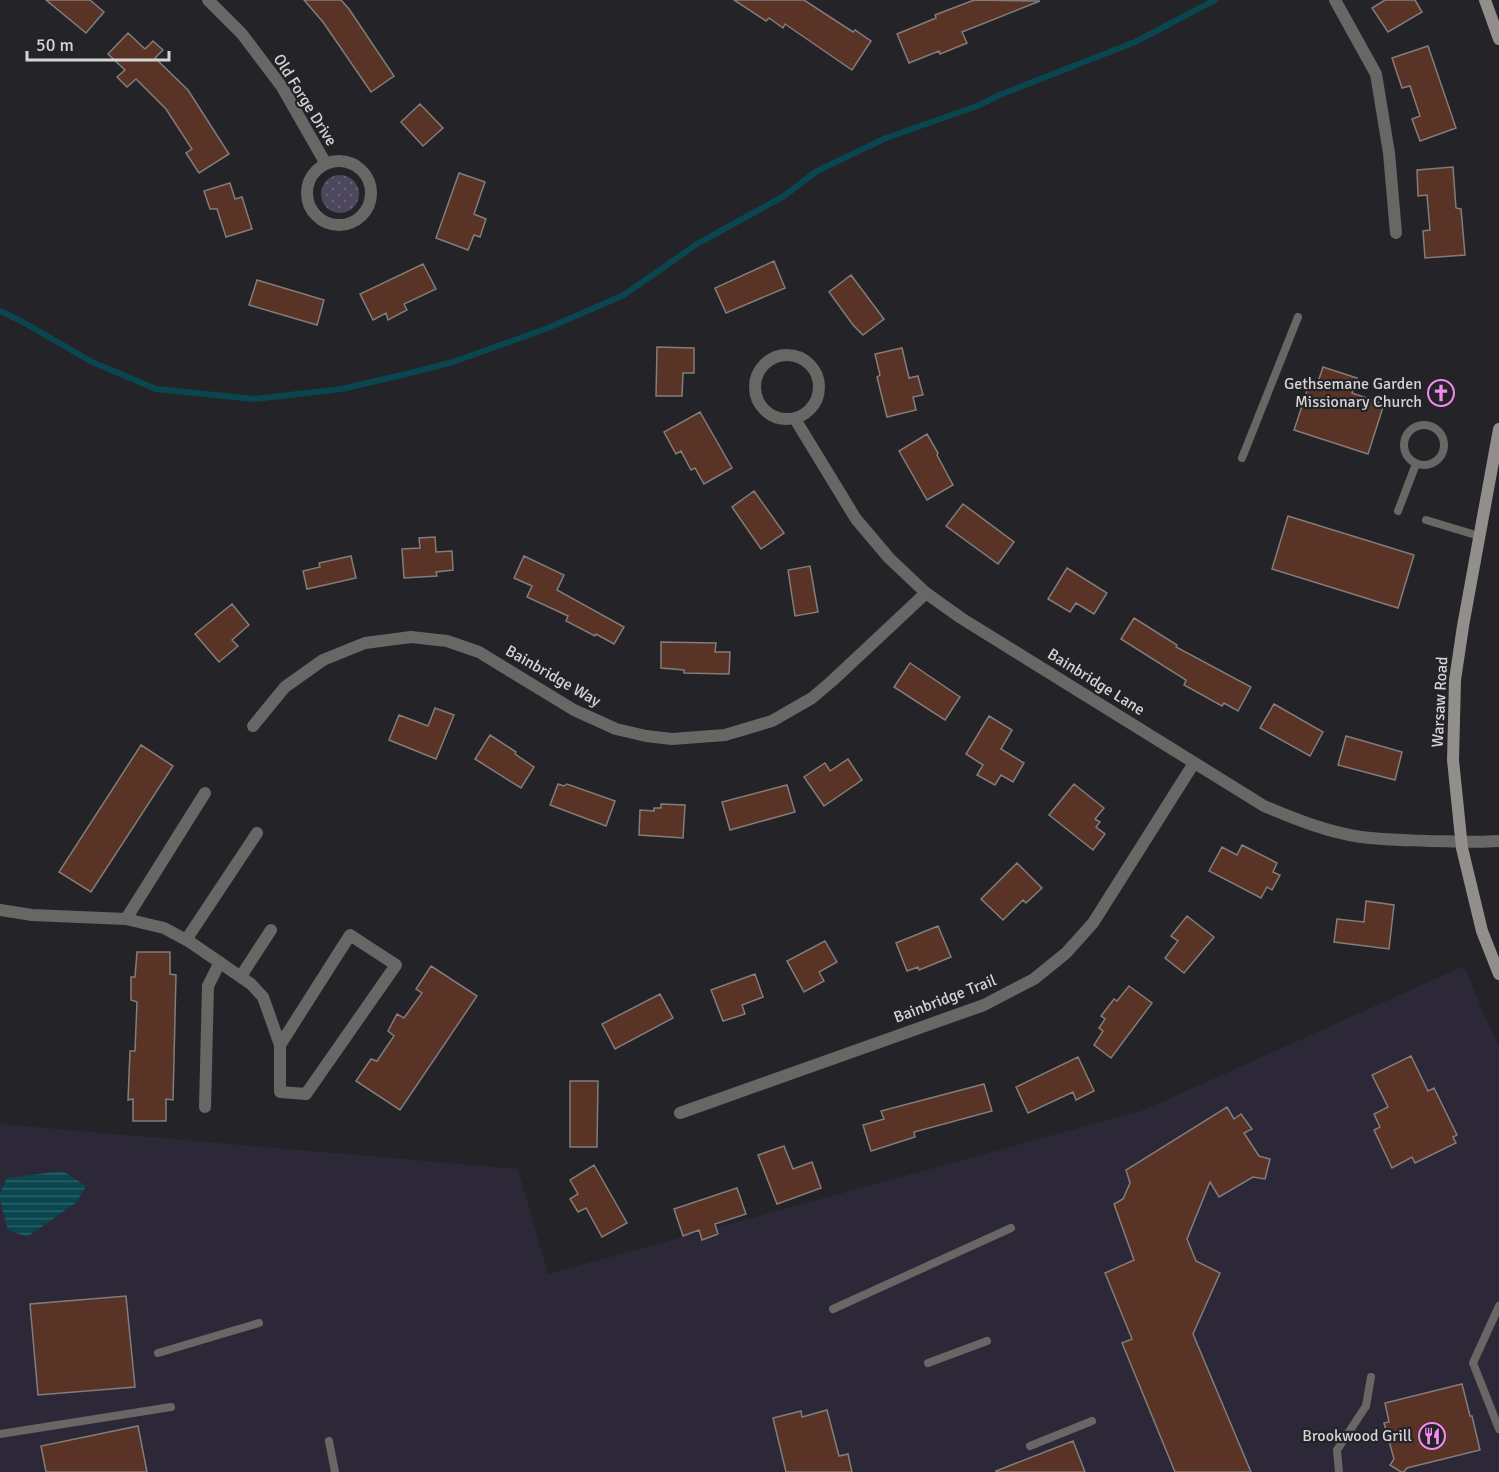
<svg xmlns="http://www.w3.org/2000/svg" width="1499" height="1472" viewBox="0 0 1499 1472" font-family="Signika,sans-serif">
<defs>
<pattern id="grass-dots" width="8" height="8" patternUnits="userSpaceOnUse" patternTransform="scale(1.5)"><rect width="8" height="8" fill="#4d475d"/><path d="M2 2h.1M6 6h.1" fill="none" stroke="#666174" stroke-width="1.8" stroke-linecap="round"/></pattern>
<pattern id="water-rules" width="6" height="5" patternUnits="userSpaceOnUse" patternTransform="scale(1.5)"><rect width="6" height="5" fill="#0a464f"/><path d="M0 2.5h6" fill="none" stroke="#2d6068"/></pattern>
</defs>
<rect width="100%" height="100%" fill="#242327"/>
<path fill="#2c2838" d="M1464 966 1490 1028 1499 1046V1472H0V1124L518 1169 548 1274 1144 1110Z"/>
<path fill="url(#grass-dots)" d="M321 194a19 19 0 1 1 38 0a19 19 0 1 1-38 0Z"/>
<path fill="url(#water-rules)" d="M63 1171 86 1186 77 1202 27 1237 8 1230 0 1200V1193L7 1178Z"/>
<g fill="none" stroke-linecap="round" stroke-linejoin="round">
<path stroke="#0a464f" stroke-width="6" d="M0 311 21 321 92 362 156 389 254 399 342 389 410 373 453 362 548 328 624 295 697 244 784 196 817 171 886 138 977 106 1002 94 1135 42 1215 0"/>
</g>
<path fill="#593426" stroke="#827d7b" stroke-width="1.5" d="M46 0H90L104 12 86 33Z
M304 0H341L349 9 394 76 371 92 323 22Z
M734 0H804L853 32 855 30 871 41 852 70 785 24 783 28 769 18 766 21Z
M974 0 1040 1 962 32 967 43 940 54 939 51 909 63 897 34 936 18 935 15Z
M1385 0H1415L1422 12 1388 32 1372 8Z
M128 33 145 49 153 41 163 50 155 58 188 90 229 154 199 173 186 153 192 149 166 109 136 79 127 87 117 77 125 70 108 54Z
M1428 46 1456 128 1420 141 1412 119 1420 116 1410 86 1402 88 1392 58Z
M420 104 443 128 423 146 401 122Z
M1453 167 1456 208 1461 209 1465 255 1425 258 1423 231 1430 230 1427 195 1418 196 1417 170Z
M459 173 485 182 474 214 486 219 480 237 474 235 468 250 436 238Z
M230 183 235 199 242 197 252 229 226 237 217 209H210L204 191Z
M774 261 785 288 726 313 715 288Z
M423 264 436 289 404 304 407 310 388 320 386 313 373 320 360 294Z
M851 275 884 319 863 335 853 325 829 292Z
M257 280 324 300 317 325 249 305Z
M657 347 694 348V373H683L682 396H656Z
M902 348 909 378 918 376 923 395 913 397 916 410 887 417 877 377 880 375 875 354Z
M1323 367 1357 378 1352 393 1384 404 1368 454 1294 430 1311 379 1318 382Z
M700 412 732 468 704 484 695 468 691 470 681 451 676 454 664 432Z
M927 434 938 453 937 455 953 485 927 500 899 451Z
M754 491 784 533 761 549 732 507Z
M963 504 1014 542 998 564 946 526Z
M1288 516 1414 555 1398 608 1272 569Z
M435 537 436 552 452 551 453 570 436 572 437 576 404 578 402 549 420 548 419 538Z
M351 556 356 578 307 589 303 571 320 567 319 563Z
M524 556 564 575 557 590 624 627 614 644 596 634 595 636 566 621 568 616 527 597 532 586 514 578Z
M810 566 818 612 795 616 788 570Z
M1067 568 1107 593 1094 614 1076 603 1070 612 1048 599Z
M232 604 249 625 232 640 238 646 219 662 195 634Z
M1134 618 1177 645 1176 647 1251 687 1238 711 1224 703 1222 706 1184 685 1186 680 1121 639Z
M661 642 716 643 715 652H730L729 674 684 673V670L661 668Z
M910 663 960 697 945 720 894 687Z
M1274 704 1323 732 1310 756 1260 728Z
M435 708 454 715 436 759 389 740 399 715 428 726Z
M989 716 1012 730 1001 749 1024 763 1013 782 1001 775 995 785 977 775 983 765 966 754Z
M490 735 516 752 515 754 534 767 521 788 475 759Z
M1346 736 1402 752 1395 780 1338 765Z
M141 745 173 766 91 892 59 872Z
M848 759 862 780 824 806 804 777 825 763 830 771Z
M558 784 564 786 567 784 615 801 606 826 550 805Z
M1074 784 1104 808 1095 819 1100 822 1096 827 1105 834 1093 850 1049 815Z
M787 785 795 812 730 830 722 802Z
M661 804 685 805 683 838 639 835 640 810 654 811V808H661Z
M1242 845 1277 863 1273 872 1280 875 1272 890 1267 887 1261 898 1209 871 1222 847 1237 855Z
M1017 863 1042 888 1026 903 1023 900 1003 920 981 899Z
M1366 901 1394 905 1389 949 1334 942 1337 919 1364 922Z
M1187 916 1214 937 1184 973 1165 958 1178 941 1171 936Z
M938 926 951 957 919 970 918 967 907 971 896 943Z
M825 941 837 962 819 972 824 981 804 992 787 961Z
M137 952H170V974L176 975 173 1100 166 1099V1121H133V1099L128 1100 130 1051H135L137 1002 131 1000V977H135Z
M431 966 477 996 400 1110 356 1081 371 1059 377 1061 394 1036 388 1031 397 1014 404 1018 422 993 416 989Z
M755 974 763 997 742 1005 745 1014 723 1021 711 990Z
M1129 986 1152 1003 1111 1058 1094 1045 1103 1031 1099 1028 1105 1019 1101 1016 1114 999 1117 1001Z
M660 994 673 1018 615 1049 602 1024Z
M1411 1056 1428 1091 1434 1088 1457 1135 1453 1137 1456 1143 1415 1163 1412 1157 1392 1168 1374 1130 1380 1127 1374 1114 1388 1107 1372 1075Z
M1078 1057 1094 1091 1076 1100 1073 1092 1028 1113 1016 1087Z
M570 1081H598L597 1147H570Z
M984 1084 992 1111 914 1132 915 1137 871 1151 863 1125 884 1119 881 1111Z
M1227 1107 1234 1119 1241 1114 1252 1129 1244 1133 1259 1156 1270 1159 1265 1179 1253 1177 1219 1197 1210 1182 1187 1239 1196 1261 1220 1273 1193 1334 1251 1472H1175L1122 1343 1132 1339 1105 1273 1134 1260 1114 1204 1123 1199 1130 1183 1126 1170Z
M784 1146 793 1169 812 1162 821 1188 777 1204 758 1155Z
M594 1165 627 1223 602 1237 586 1208 578 1212 570 1199 578 1194 570 1180Z
M737 1188 746 1214 715 1224 718 1234 702 1240 699 1230 683 1236 674 1209Z
M126 1296 135 1387 38 1395 30 1304Z
M1462 1384 1470 1416H1472L1480 1450 1407 1468 1404 1472H1401L1390 1465 1394 1459 1384 1423 1389 1422 1385 1403Z
M827 1410 839 1456 848 1454 852 1472H786L773 1418 801 1411 802 1417Z
M138 1426 147 1472H46L41 1446Z
M1073 1441 1085 1472H996V1471Z"/>
<g fill="none" stroke-linecap="round" stroke-linejoin="round">
<path stroke="#696766" stroke-width="8" d="M1404 445a20 20 0 1 1 40 0a20 20 0 1 1-40 0Z
M1242 458 1298 317
M1398 511 1416 464
M1426 520 1479 536
M1499 1306 1473 1363 1499 1429
M833 1309 1011 1228
M158 1353 259 1323
M928 1363 987 1341
M0 1434 171 1407
M329 1441 335 1472
M1030 1446 1092 1421
M1339 1472 1337 1450 1366 1406 1371 1377"/>
<path stroke="#696766" stroke-width="12" d="M208 0 242 34 282 87 326 164
M1335 0 1376 74 1389 153 1396 233
M307 193a32 32 0 1 1 64 0a32 32 0 1 1-64 0Z
M755 387a32 32 0 1 1 64 0a32 32 0 1 1-64 0Z
M795 419 856 519 889 558 926 593 961 618 1264 806C1295 819 1327 832 1361 837 1384 840 1407 840 1430 841 1453 841 1476 843 1499 841
M253 726 285 687 323 660 365 643 411 637 447 641 479 652 574 710 616 729 646 736 672 739 725 735 772 721 812 698 832 681 926 593
M0 910 32 915 126 919 164 928 190 942 251 984 263 997 280 1045V1092L306 1094 396 965 350 935 280 1045
M126 919 205 793
M186 940 257 833
M241 976 271 930
M205 1107 208 986 220 962
M680 1113 984 1005 1034 979 1066 953 1093 923 1194 763"/>
<path stroke="#918e8c" stroke-width="12" d="M1485 0 1499 39
M1499 429 1463 626 1455 680 1453 760 1462 848 1482 931 1499 974"/>
</g>
<defs>
<symbol id="church-ring" viewBox="-11 -11 22 22"><circle r="9.5" fill="#242327" stroke="#f489f0" stroke-width="1.5"/><path d="M-1.2-6h2.4v3.5h3.3v2.4h-3.3V6h-2.4V-.1h-3.3v-2.4h3.3Z" fill="#f489f0"/></symbol>
<symbol id="restaurant-ring" viewBox="-11 -11 22 22"><circle r="9.5" fill="#242327" stroke="#f489f0" stroke-width="1.5"/><path d="M-5-6h1v4h1v-4h1v4h1v-4h1v5L-1.5 .5V6h-2V.5L-5-1ZM5-6V6H3V1.5H1.5Q1.5-4 5-6Z" fill="#f489f0"/></symbol>
</defs>
<g fill-rule="evenodd">
<use href="#church-ring" x="1426" y="378" width="30" height="30"/>
<use href="#restaurant-ring" x="1417" y="1421" width="30" height="30"/>
</g>
<g text-anchor="middle" dominant-baseline="central" stroke-width="4.5" stroke-linejoin="round" paint-order="stroke">
<g font-size="16" fill="#d4d4d6" stroke="#242327">
<text transform="translate(305 100) rotate(58)">Old Forge Drive</text>
<text transform="translate(553 676) rotate(30)">Bainbridge Way</text>
<text transform="translate(1096 682) rotate(32)">Bainbridge Lane</text>
<text transform="translate(1440 702) rotate(-87)">Warsaw Road</text>
<text transform="translate(945 999) rotate(-21)">Bainbridge Trail</text>
</g>
<g font-size="16" fill="#d4d4d6" stroke="#242327" text-anchor="end">
<text x="1422" y="384">Gethsemane Garden<tspan x="1422" dy="18">Missionary Church</tspan></text>
<text x="1412" y="1436">Brookwood Grill</text>
</g>
</g>
<path d="M27 51v9h142v-9" fill="none" stroke="#d4d4d6" stroke-width="3"/>
<text x="36" y="51" font-size="18" fill="#d4d4d6" stroke="#242327" stroke-width="4.5" paint-order="stroke">50 m</text>
</svg>
